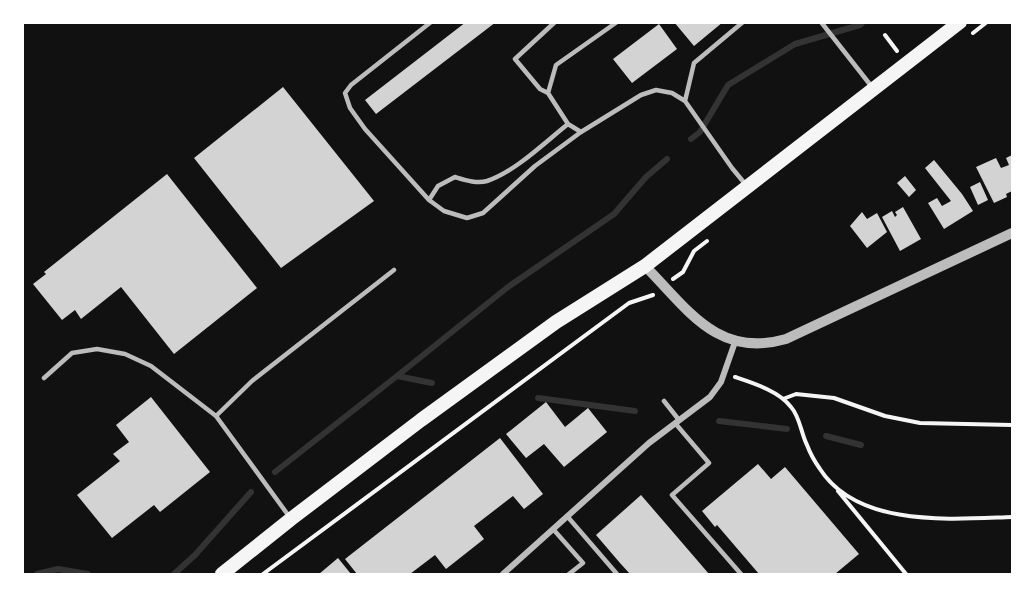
<svg xmlns="http://www.w3.org/2000/svg" width="1035" height="597" viewBox="0 0 1035 597" font-family="Helvetica,sans-serif">
<rect width="100%" height="100%" fill="#111"/>
<g fill="none" stroke-linecap="round" stroke-linejoin="round">
<path stroke="#333" stroke-width="6" d="M691 139 700 132 728 85 795 44 860 25 863 22
M397 376 508 287 614 214 646 177 667 159
M538 398 635 411
M719 421 787 429
M826 436 861 445
M275 472 397 376 432 383
M37 574 58 569 88 574
M174 574 195 555 251 492"/>
</g>
<path fill="#d3d3d3" d="M466 22H496L376 114 365 100Z
M674 22H723L694 46Z
M659 24 677 49 632 83 613 59Z
M283 87 374 201 281 268 194 158Z
M1012 155V191L1006 194 1007 197 994 203 976 167 996 158 1001 168 1009 165 1006 158Z
M934 160 962 194 973 211 944 229 928 203 937 198 942 206 951 201 925 168Z
M167 174 257 288 174 354 121 287 81 319 75 310 62 320 33 284 46 274 44 272Z
M905 176 916 190 909 197 897 183Z
M980 182 988 200 978 205 970 187Z
M903 207 921 239 900 251 882 217 892 211 895 217 897 215 895 212Z
M862 212 867 219 877 213 887 232 867 248 850 226Z
M151 397 210 472 160 512 154 505 112 538 77 495 120 461 113 454 129 442 116 425Z
M546 402 565 427 588 408 607 432 564 467 544 444 526 458 506 434Z
M500 438 543 494 524 509 513 496 474 526 484 539 446 569 435 555 410 574H357L345 559Z
M758 464 771 479 785 467 859 554 835 574H759L717 525 715 527 702 511Z
M641 495 666 524 709 574H630L620 563 596 535Z
M338 558 351 574H319Z"/>
<g fill="none" stroke-linecap="round" stroke-linejoin="round">
<path stroke="#f5f5f5" stroke-width="4" d="M973 33 987 22
M885 35 897 51
M673 279 683 272 694 251 707 241
M735 377C753 383 779 391 791 407 800 417 801 433 807 445 810 453 815 462 820 469 858 528 952 519 1012 517
M783 399 796 394 834 398 885 416 920 423 1012 425
M838 491 906 574
M263 574 629 303 653 295"/>
<path stroke="#bcbcbc" stroke-width="4.5" d="M431 22 351 85 345 93 350 108 365 129 429 200 444 211 467 218 483 213 535 166 581 132 641 95 656 90 672 93 685 101 732 168 746 185
M821 22 872 87
M548 93 540 89 515 59 555 22
M685 101 694 63 743 22
M581 132 568 124 548 93 556 65 617 22
M429 200 438 186 455 177C465 180 477 184 487 181 516 171 544 143 568 124
M44 378 72 353 97 349 125 354 151 366 216 416
M664 401 679 420
M675 423 709 463 672 495 741 574
M567 516 617 574
M291 519 216 416 252 381 394 270
M553 529 583 563 569 574"/>
<path stroke="#bcbcbc" stroke-width="6" d="M503 574 649 443 710 397 721 382 735 342"/>
<path stroke="#bcbcbc" stroke-width="10" d="M645 266C687 308 717 359 786 339L1012 233"/>
<path stroke="#f5f5f5" stroke-width="14" d="M222 574 291 519 421 420 556 322 645 266 960 22"/>
</g>
<rect width="1035" height="597" fill="none" stroke="#ffffff" stroke-width="48"/>
</svg>
